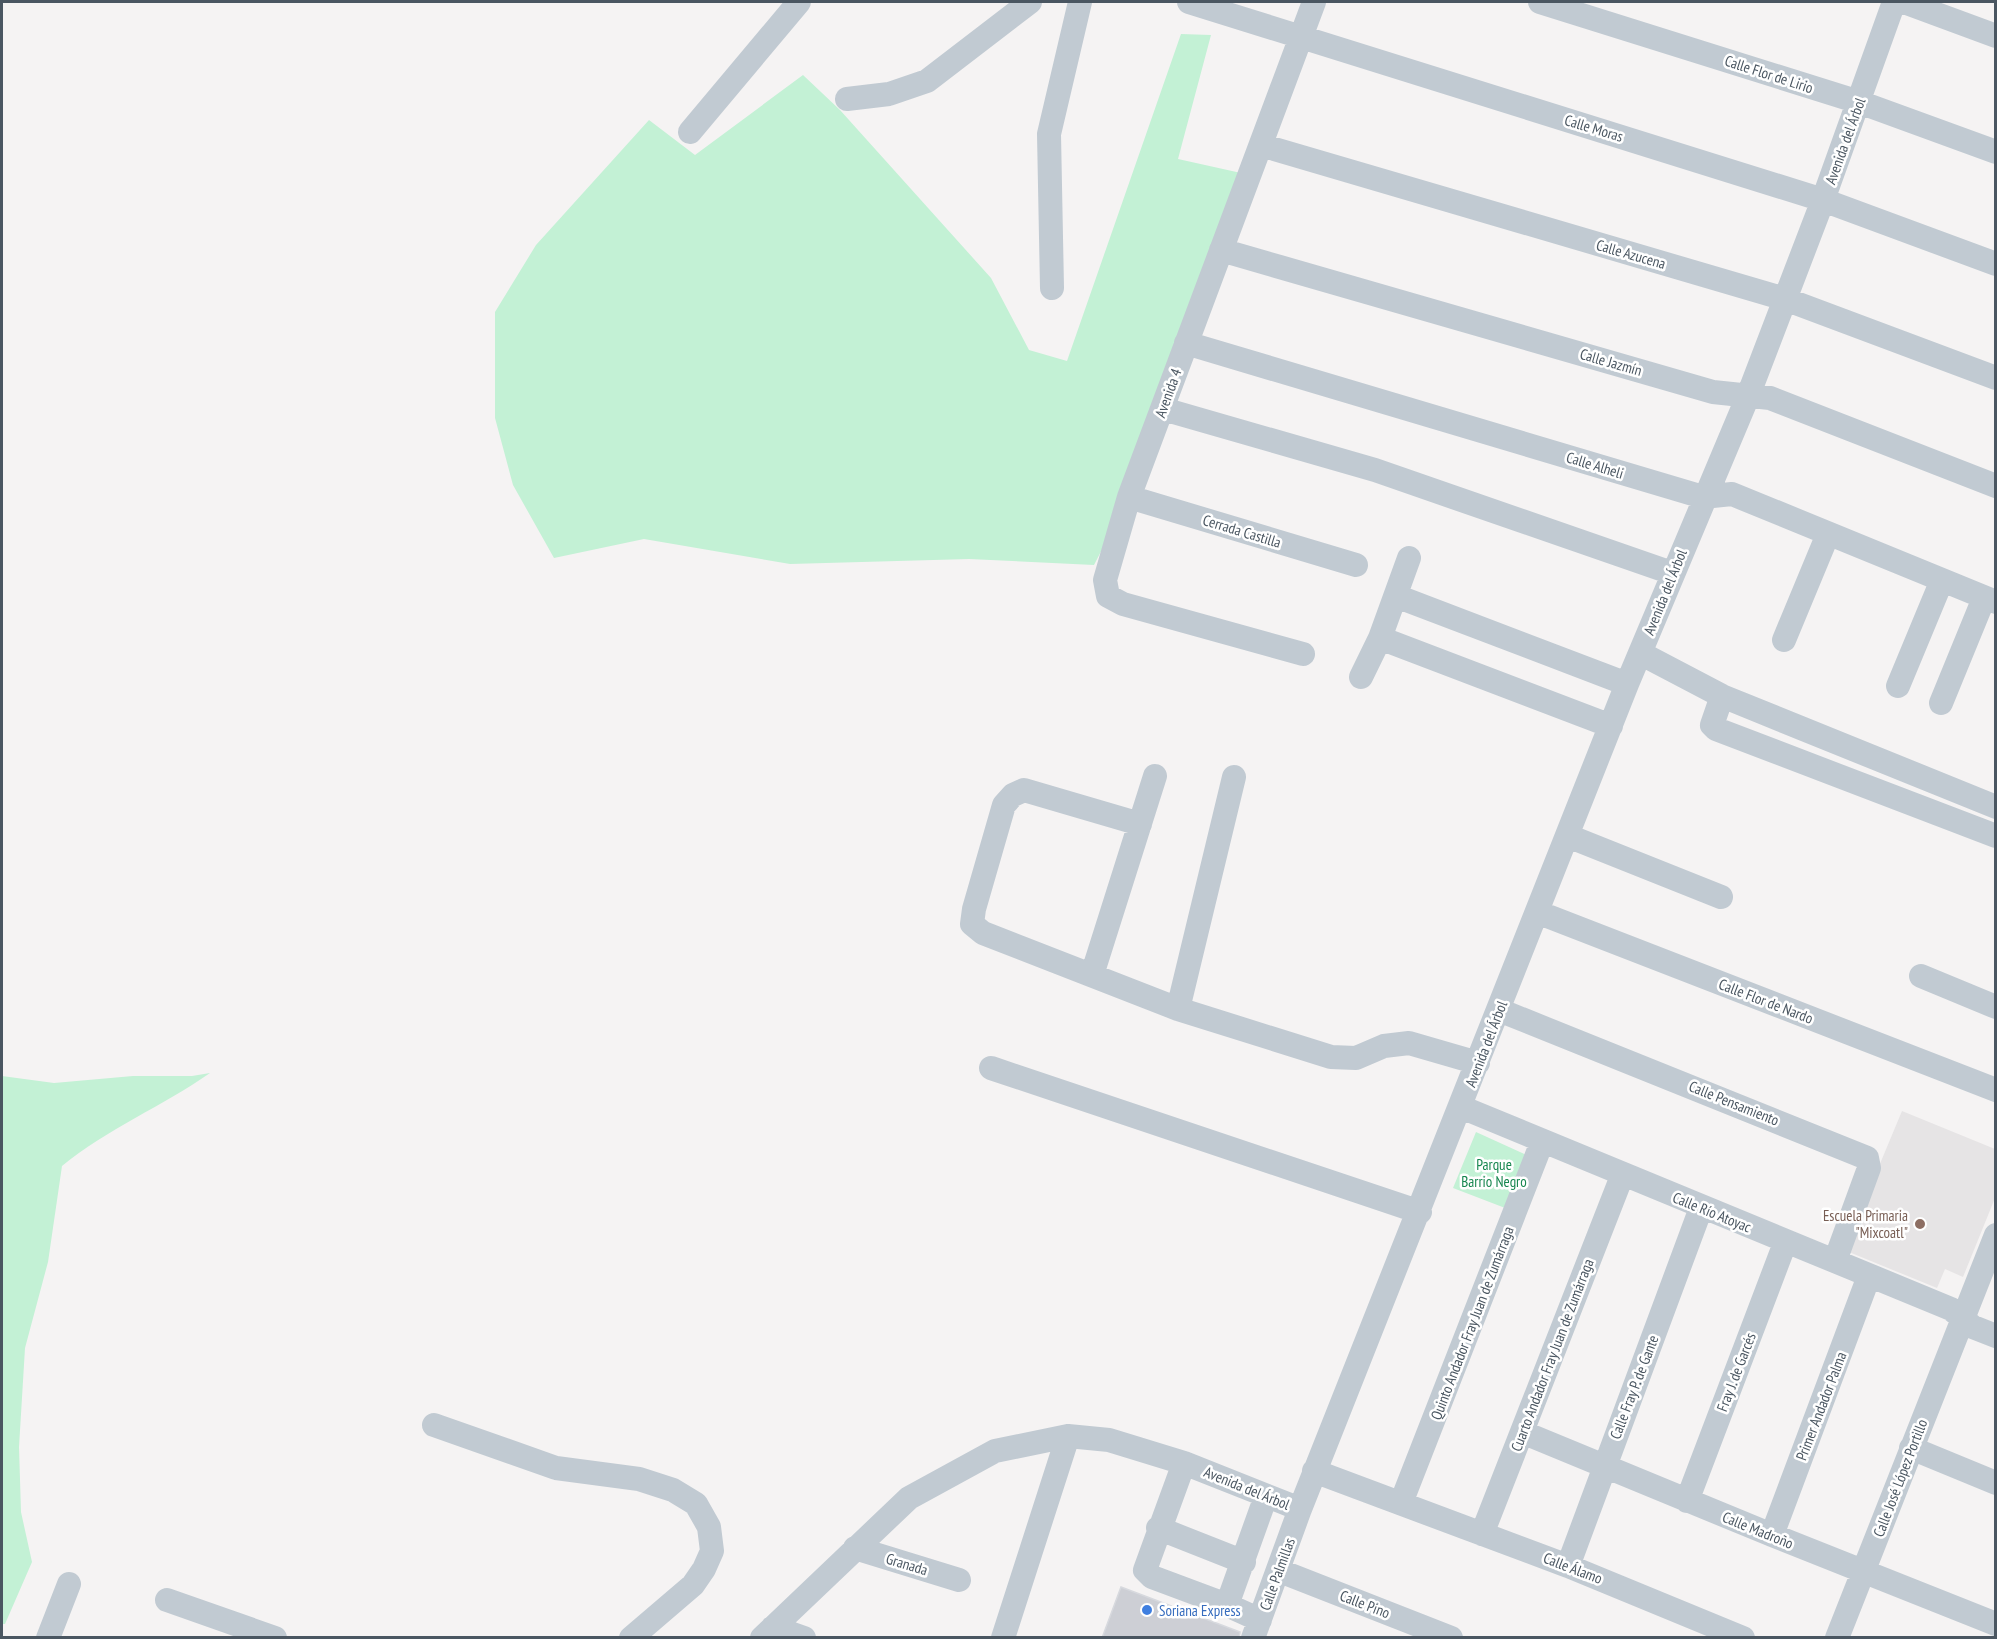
<svg xmlns="http://www.w3.org/2000/svg" width="1997" height="1639" viewBox="0 0 1997 1639" font-family="'PT Sans Narrow',sans-serif">
<rect width="100%" height="100%" fill="#f5f3f3"/>
<path fill="#e6e4e5" d="M1902 1111 1995 1149V1198L1963 1277 1945 1269 1937 1288 1844 1250Z"/>
<path fill="#c3f1d5" d="M1181 34 1211 35 1178 159 1241 173 1129 497 1094 565 969 559 790 564 644 539 554 558 513 485 495 418V312L536 245 649 120 695 155 803 75 840 110 991 278 1029 350 1067 361Z
M210 1073C163 1106 107 1129 62 1166L48 1262 25 1348 19 1447 21 1512 32 1562 5 1624H2V1076L54 1083 133 1076H192Z
M1476 1132 1533 1158 1513 1211 1453 1188Z"/>
<path fill="#cdcfd5" stroke="#d7d9de" stroke-width="1.5" d="M1121 1587 1240 1632 1239 1638H1102Z"/>
<g fill="none" stroke-linecap="round" stroke-linejoin="round">
<path stroke="#c1cad2" stroke-width="24" d="M1189 2 1823 200 1996 264
M1540 2 1859 102 1996 152
M1904 2 1996 36
M847 99 889 94 927 81 1030 2
M690 132 799 2
M1261 145 1785 299 1996 378
M1221 250 1713 392 1770 398 1996 486
M1052 288 1049 134 1080 2
M1186 343 1703 497 1732 494 1996 602
M1163 409 1375 470 1672 573
M1129 497 1356 565
M1396 596 1627 684
M1380 638 1611 726
M1784 640 1828 534
M1640 653 1722 696 1996 807
M1303 654 1123 604 1108 596 1105 580 1129 497 1314 2
M1361 677 1380 638 1409 558
M1898 686 1942 580
M1722 696 1712 725 1716 729 1996 836
M1941 703 1984 598
M1140 824 1024 790 1013 795 1004 805 974 909 972 924 983 933 1178 1009 1331 1057 1356 1058 1384 1046 1409 1043 1478 1063
M1568 836 1721 897
M1537 912 1996 1090
M1092 975 1155 776
M1921 976 1996 1007
M1178 1009 1234 777
M1499 1010 1867 1158 1869 1168 1835 1261
M991 1068 1420 1212
M1461 1107 1951 1309 1973 1327 1996 1336
M434 1425 556 1468 639 1479 673 1490 696 1504 709 1527 712 1551 704 1569 693 1585 631 1638
M1522 1432 1772 1535 1996 1624
M1911 1448 1996 1483
M1184 1463 1145 1570 1152 1577 1227 1605 1260 1620
M1314 1471 1568 1566 1743 1638
M1687 1501 1785 1243
M1401 1503 1542 1142
M1158 1528 1244 1562
M1482 1534 1622 1176
M1772 1535 1869 1276
M855 1548 959 1580
M1568 1566 1701 1208
M1280 1571 1451 1638
M167 1600 275 1638
M1227 1605 1266 1496
M773 1627 804 1638
M48 1638 69 1584
M762 1638 909 1498 995 1451 1068 1436 1109 1440 1184 1463 1300 1509 1627 684 1748 396 1823 200 1894 2
M1003 1638 1068 1436
M1253 1638 1300 1509
M1837 1638 1996 1235"/>
</g>
<circle fill="#8d6e63" stroke="#fff" stroke-width="2" cx="1920" cy="1224" r="6"/>
<circle fill="#3f7fe0" stroke="#fff" stroke-width="2" cx="1147" cy="1610" r="6"/>
<g text-anchor="middle" dominant-baseline="central" stroke-width="5" stroke-linejoin="round" paint-order="stroke">
<g font-size="15" fill="#4a5661" stroke="#fff">
<text transform="translate(1769 74) rotate(18)">Calle Flor de Lirio</text>
<text transform="translate(1594 128) rotate(17)">Calle Moras</text>
<text transform="translate(1845 141) rotate(-70)">Avenida del Árbol</text>
<text transform="translate(1631 254) rotate(16)">Calle Azucena</text>
<text transform="translate(1611 362) rotate(16)">Calle Jazmín</text>
<text transform="translate(1168 393) rotate(-70)">Avenida 4</text>
<text transform="translate(1595 465) rotate(17)">Calle Alheli</text>
<text transform="translate(1242 531) rotate(17)">Cerrada Castilla</text>
<text transform="translate(1665 592) rotate(-68)">Avenida del Árbol</text>
<text transform="translate(1766 1001) rotate(21)">Calle Flor de Nardo</text>
<text transform="translate(1486 1044) rotate(-69)">Avenida del Árbol</text>
<text transform="translate(1734 1103) rotate(22)">Calle Pensamiento</text>
<text transform="translate(1712 1212) rotate(22)">Calle Río Atoyac</text>
<text transform="translate(1472 1323) rotate(-69)">Quinto Andador Fray Juan de Zumárraga</text>
<text transform="translate(1552 1355) rotate(-69)">Cuarto Andador Fray Juan de Zumárraga</text>
<text transform="translate(1736 1372) rotate(-69)">Fray J. de Garcés</text>
<text transform="translate(1634 1387) rotate(-69)">Calle Fray P. de Gante</text>
<text transform="translate(1821 1406) rotate(-69)">Primer Andador Palma</text>
<text transform="translate(1900 1478) rotate(-69)">Calle José López Portillo</text>
<text transform="translate(1247 1488) rotate(22)">Avenida del Árbol</text>
<text transform="translate(1758 1530) rotate(22)">Calle Madroño</text>
<text transform="translate(907 1564) rotate(17)">Granada</text>
<text transform="translate(1573 1568) rotate(21)">Calle Álamo</text>
<text transform="translate(1277 1574) rotate(-70)">Calle Palmillas</text>
<text transform="translate(1365 1604) rotate(21)">Calle Pino</text>
</g>
<g font-size="15" fill="#17864f" stroke="#fff">
<text x="1494" y="1164">Parque<tspan x="1494" dy="17">Barrio Negro</tspan></text>
</g>
<g font-size="15" fill="#785e54" stroke="#fff" text-anchor="end">
<text x="1908" y="1215">Escuela Primaria<tspan x="1908" dy="17">"Mixcoatl"</tspan></text>
</g>
<g font-size="15" fill="#366cbe" stroke="#fff" text-anchor="start">
<text x="1159" y="1610">Soriana Express</text>
</g>
</g>
<rect width="1997" height="1639" fill="none" stroke="#4a5661" stroke-width="6"/>
</svg>
